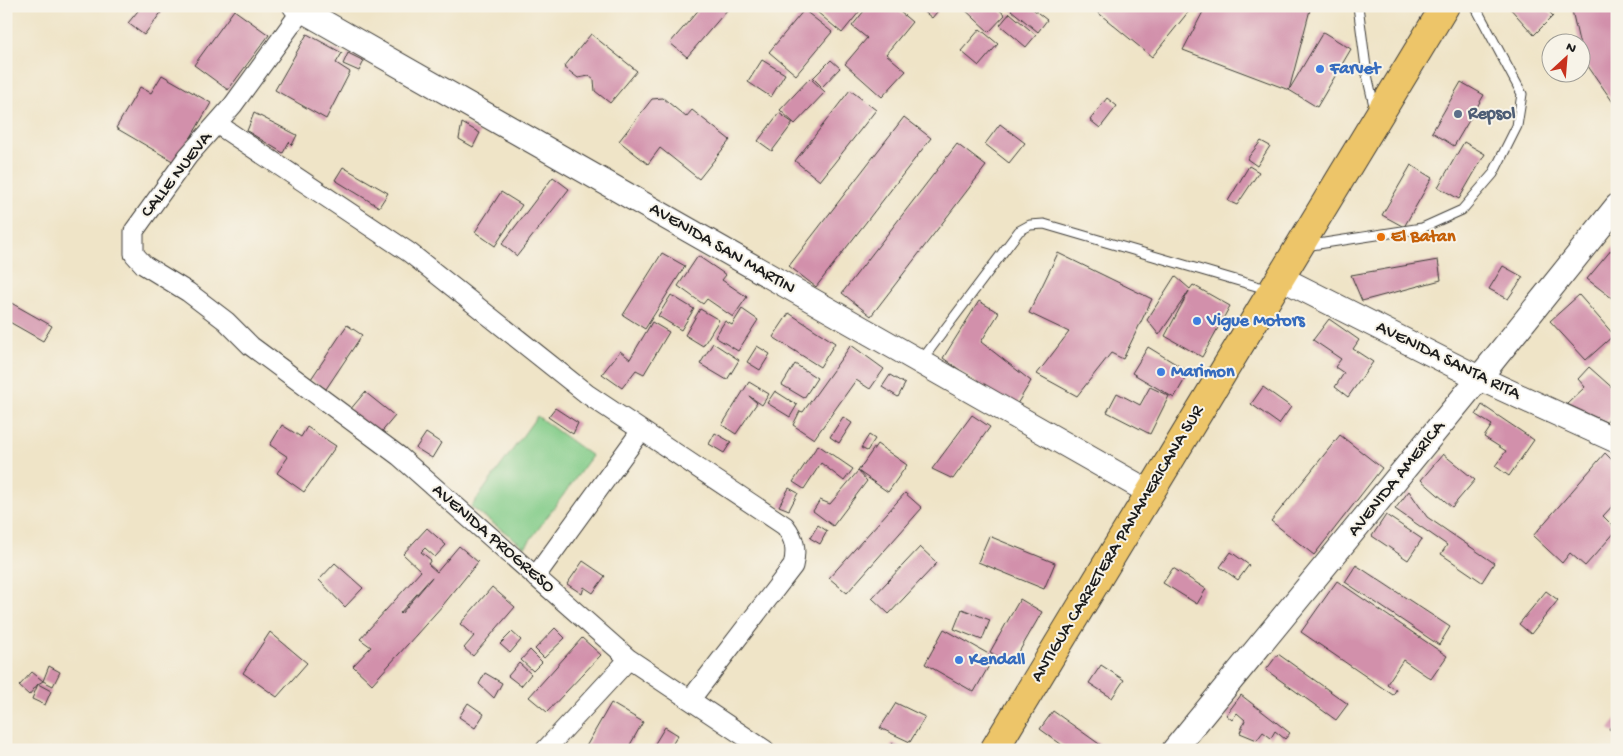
<svg xmlns="http://www.w3.org/2000/svg" width="1623" height="756" viewBox="0 0 1623 756" font-family="'Gochi Hand',sans-serif">
<rect width="100%" height="100%" fill="#f7f3e8"/>
<filter id="ink" filterUnits="userSpaceOnUse"><feTurbulence type="fractalNoise" baseFrequency=".02" numOctaves="2"/><feDisplacementMap in="SourceGraphic" scale="10" xChannelSelector="R" yChannelSelector="G"/><feConvolveMatrix kernelMatrix="1 2 1 2 8 2 1 2 1" color-interpolation-filters="sRGB"/></filter>
<filter id="wash" filterUnits="userSpaceOnUse"><feTurbulence type="fractalNoise" baseFrequency=".0096" numOctaves="4" result="noise"/><feDisplacementMap in="SourceGraphic" scale="20" xChannelSelector="R" yChannelSelector="G"/><feGaussianBlur stdDeviation="1.12" result="paint"/><feColorMatrix in="noise" values="0 0 0 0 0 0 0 0 0 0 0 0 0 0 0 0 0 1.4 0 .05"/><feComposite in="paint" operator="in"/></filter>
<g filter="url(#wash)">
<rect width="100%" height="100%" fill="#efe4c7"/>
<path fill="#83cc89" stroke="#507452" d="M537 416 592 456 525 547 471 507Z"/>
<g id="blocks">
<path fill="#d290ab" fill-rule="evenodd" d="M142 6H166L144 35 128 23Z
M702 6H726L728 9 687 57 670 43Z
M810 6H864L842 33Z
M868 6H893L912 22 886 54 906 71 882 97 845 64 867 38 852 26Z
M917 6H942L932 18Z
M961 6H995L1005 15 989 32Z
M1013 6H1029L1047 20 1038 32 1011 10Z
M1090 6H1193L1152 57Z
M1206 6H1311L1289 90 1323 32 1351 49 1317 107 1289 90 1183 50Z
M1508 6H1544L1553 16 1534 35Z
M1571 6H1617V108L1583 59Z
M234 10 269 35 228 90 194 65Z
M804 10 832 32 796 75 769 52Z
M1010 13 1036 35 1026 47 1000 25Z
M980 29 998 44 979 66 961 51Z
M307 34 342 53 336 63 350 72 326 119 275 90Z
M591 34 637 71 610 103 595 91 594 80 589 76 578 78 564 67Z
M348 53 364 61 359 71 343 64Z
M762 60 785 74 771 97 748 82Z
M831 60 840 68 822 87 813 78Z
M162 75 211 103 176 163 116 128 140 87 151 93Z
M810 78 825 92 795 124 780 110Z
M1461 82 1484 95 1454 146 1432 132Z
M850 90 876 110 820 181 795 161Z
M663 98 686 117 692 110 730 140 699 179 660 148 648 164 619 141 652 99Z
M1107 98 1117 106 1100 128 1090 120Z
M254 113 297 135 292 145 289 142 283 153 247 131Z
M779 113 793 123 772 151 758 141Z
M904 117 931 138 816 287 789 266Z
M462 123 480 133 473 147 459 139Z
M1000 124 1025 143 1009 163 985 144Z
M1261 141 1270 146 1257 166 1247 159Z
M1464 142 1485 154 1459 199 1438 187Z
M957 144 986 166 871 316 842 293Z
M1411 165 1432 178 1404 227 1382 215Z
M1249 166 1259 172 1237 205 1228 201Z
M343 167 388 193 379 207 335 180Z
M553 177 569 189 517 256 502 244Z
M501 192 522 205 495 246 475 232Z
M1617 243V302L1587 279Z
M662 253 685 266 645 329 623 315Z
M1058 253 1152 299 1123 359 1111 353 1077 396 1037 374 1069 332 1029 313Z
M698 256 726 275 722 280 747 297 733 317 707 299 703 304 678 286Z
M1438 260 1441 280 1362 301 1351 275Z
M1503 266 1523 277 1508 299 1489 289Z
M1175 276 1190 289 1193 285 1230 306 1202 357 1165 336 1189 291 1159 335 1147 320Z
M671 295 694 309 681 330 658 316Z
M1579 295 1614 335 1586 360 1550 321Z
M6 300 52 326 43 341 6 320Z
M979 301 999 313 981 342 1031 381 1014 409 943 358Z
M700 309 719 320 703 346 685 335Z
M742 309 758 320 738 351 715 337 725 321 732 325Z
M789 313 835 343 820 367 773 337Z
M1329 319 1359 340 1353 349 1373 362 1348 397 1335 387 1344 373 1335 367 1341 359 1313 340Z
M652 322 669 332 644 374 636 370 622 388 602 374 620 351 630 359Z
M347 325 362 335 326 389 311 379Z
M713 343 739 360 727 380 700 364Z
M851 345 884 369 870 389 856 380 814 439 793 425 800 411 803 412Z
M757 346 770 354 760 370 747 362Z
M1148 347 1189 372 1174 398 1132 373Z
M795 364 817 378 804 398 782 385Z
M1589 367 1617 392V409L1606 422 1567 404 1585 387 1578 379Z
M890 375 905 384 898 397 882 387Z
M749 382 769 394 762 405 749 396 757 403 736 434 722 425Z
M1150 387 1169 396 1150 434 1107 412 1117 393 1140 405Z
M1263 387 1291 407 1279 424 1251 404Z
M775 391 797 405 790 417 767 403Z
M365 392 395 416 379 435 349 411Z
M1482 405 1534 440 1509 476 1495 466 1506 451 1484 437 1492 425 1476 415Z
M555 408 578 423 573 434 548 417Z
M972 415 990 427 953 479 932 469Z
M843 417 852 423 839 443 830 437Z
M282 425 301 437 307 427 336 446 304 492 277 473 288 457 270 445Z
M426 433 441 443 432 458 416 448Z
M715 433 731 442 724 453 709 444Z
M869 435 875 439 867 451 861 448Z
M1340 435 1382 468 1314 555 1271 521Z
M877 444 907 465 888 492 858 471Z
M818 445 853 469 844 481 821 463 804 489 793 482Z
M1605 453 1617 465V501L1603 516 1617 530 1585 566 1570 553 1562 563 1533 536Z
M1443 454 1475 480 1452 507 1421 480Z
M858 471 867 481 833 526 813 511 820 500 830 504Z
M789 488 798 493 789 510 779 506Z
M1409 491 1427 517 1494 563 1482 582 1441 554 1447 545 1395 509Z
M905 493 922 508 847 593 829 578Z
M1386 515 1422 539 1408 560 1372 536Z
M818 525 827 531 820 544 810 538Z
M427 528 446 545 435 557 425 548 421 552 431 560 428 564 437 572 459 546 478 562 443 605 372 684 353 666 371 647 360 639 421 571 403 554ZM432 577 424 587 401 614 400 613Z
M989 536 1055 563 1044 589 978 562Z
M920 547 937 563 889 614 872 598Z
M1231 552 1249 565 1238 580 1220 567Z
M583 561 605 576 593 593 584 587 582 594 567 584Z
M335 563 363 588 345 607 319 580Z
M1356 565 1450 627 1439 645 1345 582Z
M1173 568 1206 589 1197 604 1163 583Z
M1337 581 1447 656 1431 679 1403 660 1387 684 1396 690 1393 695 1301 632Z
M492 587 515 607 473 656 464 648 474 636 460 624Z
M1546 591 1558 600 1531 634 1519 624Z
M1020 599 1042 612 1012 664 990 652Z
M962 609 990 620 982 640 954 629Z
M555 628 565 638 544 658 535 649Z
M944 629 994 657 974 692 925 664Z
M270 632 307 663 277 697 243 673Z
M512 632 521 640 510 653 500 644Z
M582 638 601 655 547 712 529 697Z
M530 650 542 662 533 671 521 660Z
M1278 654 1348 704 1336 720 1266 670Z
M519 663 531 674 521 686 508 676Z
M1101 665 1124 680 1112 698 1089 683Z
M49 666 60 672 53 686 43 681Z
M32 672 43 681 38 684 51 691 45 705 32 699 38 684 29 695 19 686Z
M485 673 502 683 494 698 479 684Z
M1241 695 1290 733 1285 739 1275 731 1271 738 1263 732 1257 740 1240 733 1245 720 1237 713 1232 720 1226 715Z
M468 703 484 714 475 728 459 717Z
M611 703 643 722 627 750H584Z
M896 703 925 717 910 742 880 728Z
M1053 711 1102 746 1099 750H1069L1040 729Z
M1617 718V735L1609 729Z
M665 727 678 735 669 750H651Z
M893 743 905 750H889Z"/>
</g>
</g>
<g filter="url(#ink)">
<use href="#blocks" fill-opacity="0" stroke="#3c3a36" stroke-width="1"/>
<g fill="none" stroke-linecap="round" stroke-linejoin="round">
<defs>
<path id="service" d="M1358 6 1367 75 1375 110
M1305 246 1422 228 1462 210 1493 174 1517 126 1522 94 1475 6
M921 361 1019 231 1030 225 1044 224 1270 290"/>
<path id="minor" d="M302 10 233 105 188 156 134 231V254L144 265 188 292 226 321 251 346 399 456 629 659 765 750
M217 124 410 253 587 394 785 526C795 539 797 550 793 566L690 700
M535 577 641 431
M545 750 629 659"/>
<path id="tertiary" d="M295 6 1149 492
M1281 278 1479 378 1617 441
M1174 750 1479 378 1617 206"/>
<path id="trunk" d="M994 750 1445 6"/>
</defs>
<use href="#service" stroke="#3c3a36" stroke-width="11"/>
<use href="#minor" stroke="#3c3a36" stroke-width="21"/>
<use href="#tertiary" stroke="#3c3a36" stroke-width="26"/>
<use href="#trunk" stroke="#3c3a36" stroke-width="30"/>
<use href="#service" stroke="#fff" stroke-width="9"/>
<use href="#minor" stroke="#fff" stroke-width="19"/>
<use href="#tertiary" stroke="#fff" stroke-width="24"/>
<use href="#trunk" stroke="#edc569" stroke-width="28"/>
</g>
</g>
<g fill="#3f7fe0" stroke="#f7f3e8" stroke-width="2">
<circle cx="1320" cy="69" r="5"/>
<circle cx="1197" cy="321" r="5"/>
<circle cx="1161" cy="372" r="5"/>
<circle cx="959" cy="660" r="5"/>
</g>
<circle fill="#5c6f8a" stroke="#f7f3e8" stroke-width="2" cx="1458" cy="114" r="5"/>
<circle fill="#e8710a" stroke="#f7f3e8" stroke-width="2" cx="1381" cy="237" r="5"/>
<g text-anchor="middle" dominant-baseline="central" stroke-width="4" stroke-linejoin="round" paint-order="stroke">
<g font-size="18" font-weight="bold" fill="#366cbe" stroke="#f7f3e8" text-anchor="start">
<text x="1330" y="69">Farvet</text>
<text x="1207" y="321">Vigue Motors</text>
<text x="1171" y="372">Marimon</text>
<text x="969" y="660">Kendall</text>
</g>
<g font-size="18" font-weight="bold" fill="#4e5e75" stroke="#f7f3e8" text-anchor="start">
<text x="1468" y="114">Repsol</text>
</g>
<g font-size="18" fill="#1c1c1c" stroke="#f7f3e8">
<text transform="translate(177 175) rotate(-52)">CALLE NUEVA</text>
<text transform="translate(722 249) rotate(30)">AVENIDA SAN MARTIN</text>
<text transform="translate(1448 361) rotate(26)">AVENIDA SANTA RITA</text>
<text transform="translate(1397 479) rotate(-51)">AVENIDA AMERICA</text>
<text transform="translate(493 539) rotate(41)">AVENIDA PROGRESO</text>
<text transform="translate(1118 544) rotate(-59)">ANTIGUA CARRETERA PANAMERICANA SUR</text>
</g>
<g font-size="18" font-weight="bold" fill="#c56008" stroke="#f7f3e8" text-anchor="start">
<text x="1391" y="237">El Batan</text>
</g>
</g>
<rect width="1623" height="756" fill="none" stroke="#f7f3e8" stroke-width="25"/>
<g transform="translate(1566 58) rotate(26)"><circle r="24" fill="#f7f3e8" stroke="#9f9d96"/>
<path d="M0-4L9 19L0 12L-9 19Z" fill="#c8321e"/>
<text y="-8" font-size="14" font-weight="bold" text-anchor="middle" fill="#1c1c1c">N</text>
</g>
</svg>
